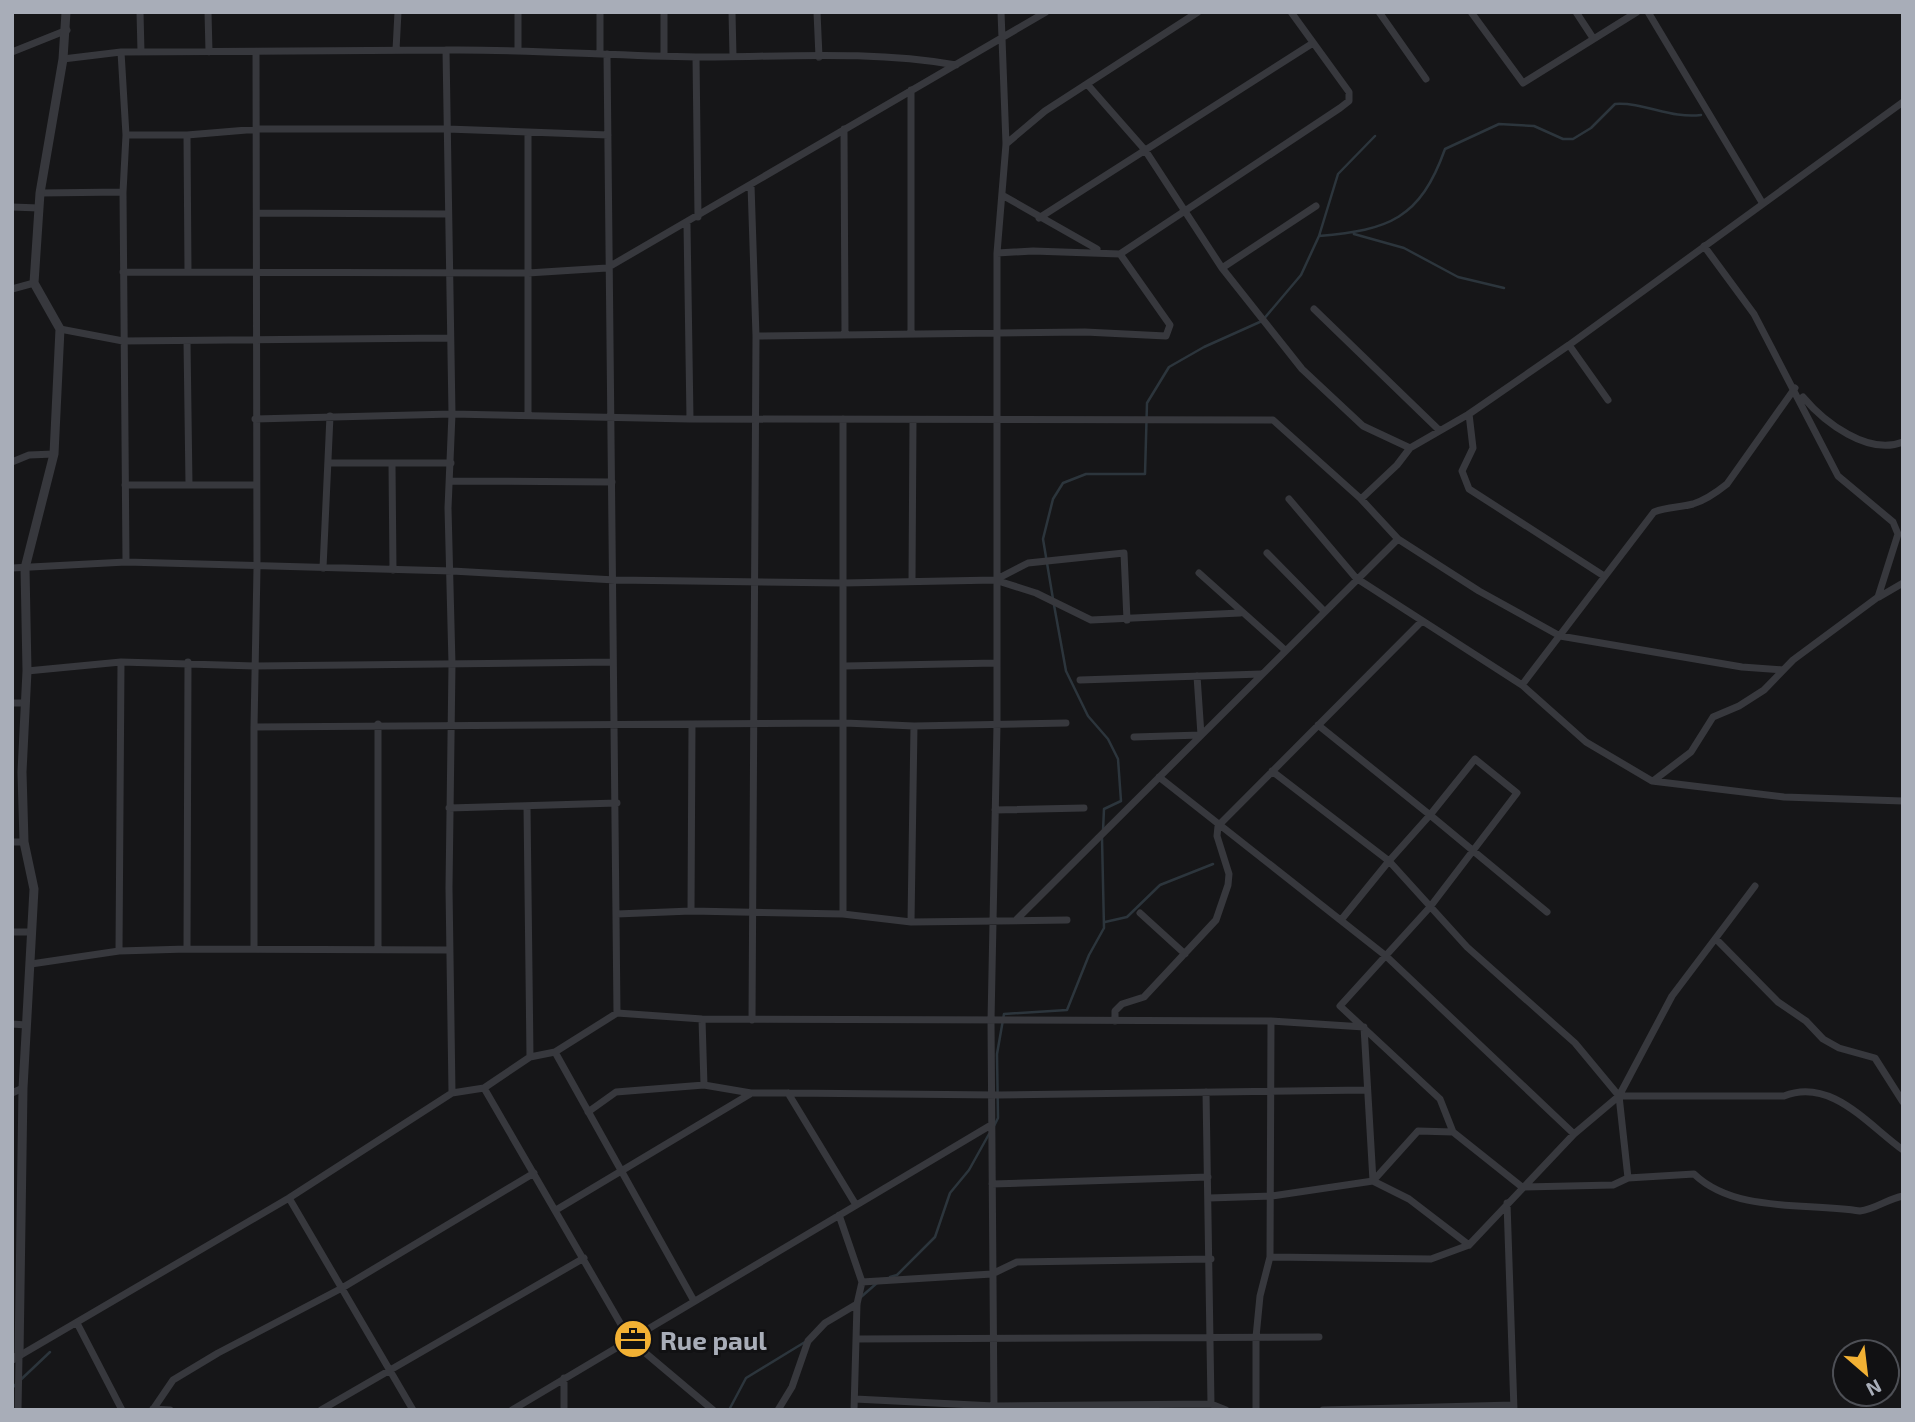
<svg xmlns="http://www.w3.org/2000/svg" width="1915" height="1422" viewBox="0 0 1915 1422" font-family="'Exo 2',sans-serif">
<rect width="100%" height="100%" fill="#161618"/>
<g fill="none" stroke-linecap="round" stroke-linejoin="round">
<path stroke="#2c353c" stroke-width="2.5" d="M1354 234 1404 248 1458 277 1504 288
M1319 236 1338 174 1375 136
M1053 599 1043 539 1053 499 1063 483 1086 474H1145L1147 403 1169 367 1204 347 1262 321 1301 275 1319 236C1389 230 1420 219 1445 149L1499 124 1534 126 1563 139H1573L1591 128 1615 104C1644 102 1671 119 1701 115
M1054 605 1066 671 1088 716 1108 739 1118 759 1121 801 1104 809 1103 831
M1105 922 1127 917 1160 885 1213 864
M994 1126 998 1118 997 1054 1004 1014 1067 1010 1089 955 1104 928 1102 838
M890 1277 897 1275 935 1237 950 1193 969 1170 989 1134
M861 1297 877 1283
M12 1388 50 1352
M729 1410 746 1378 805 1342"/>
<path stroke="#37383d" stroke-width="7" d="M140 12 141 52
M208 12 209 52
M518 12V49
M732 12 733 56
M817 12 819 57
M1379 12 1426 79
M1471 12 1523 83 1637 12
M1576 12 1593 38
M1648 12 1763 204
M396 50 398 12
M446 50C530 49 613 56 696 57 783 57 870 50 956 65
M12 52 67 30
M121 52 126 135 123 192 126 562
M600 53V12
M607 54 617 1013
M664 56V12
M696 57 698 217
M63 59 121 52 446 50 452 414 448 508 452 664 449 888 452 1093
M1087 84 1145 150 1222 268 1302 369 1363 426 1410 448
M911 90V334
M844 129 845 335
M126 135H187L258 129H447L608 135
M187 135 188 272
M1006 144 1045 111 1198 12
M751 185 756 336 752 1020
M40 193 123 192
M1002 195 1097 249
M12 207 39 208
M257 213 448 214
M1039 218 1313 43
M687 224 690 419
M997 253 1033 251 1120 254 1340 108 1349 101V92L1291 12
M1222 268 1316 206
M123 272 528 273 607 268 1046 12
M12 289 34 283
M1314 309 1439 430
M60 329 123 341 449 338
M756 336 1085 332 1166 336 1170 325 1120 254
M187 341 189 485
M1569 345 1608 400
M1803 397C1824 422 1868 456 1903 442
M1469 414 1473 448 1462 471 1469 489 1604 576
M528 415V133
M255 419 452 414 690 419 1273 420 1361 499 1398 539 1479 591 1560 636 1742 667 1783 670
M12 462 29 455 54 454
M328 463H451
M392 464 393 570
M450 481 612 482
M125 485H255
M1289 499 1356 578 1522 685 1586 742 1652 781 1784 797 1903 801
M1361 499 1397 465 1410 448 1469 414 1569 345 1903 102
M1267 553 1324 611
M12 568 126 562 452 571 615 580 843 583 995 580 1036 593 1091 620 1240 613
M323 568 330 416
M1199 573 1285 650
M995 580 1028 563 1124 553 1127 620
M912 581 913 420
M1879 597 1903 583
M845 666 996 663
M27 671 121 662 255 666 613 662
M1080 680 1261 674
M1522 685 1654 512C1669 506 1678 508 1693 504 1706 500 1717 492 1727 484L1795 388
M12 703H25
M1318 725 1430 815 1389 861 1467 947 1575 1043 1619 1096 1628 1178
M254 727 845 723 914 726 1066 723
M1134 737 1201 735 1197 676
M1272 771 1389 861 1341 920
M1159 777 1386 956 1574 1134
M1653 781 1691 752 1713 717 1739 706 1764 690 1793 660 1878 597 1898 534 1893 522 1838 476 1754 314 1704 246
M527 806 530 1057
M449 808 617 803
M995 810 1084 808
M12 842H24
M691 911 692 724
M1547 912 1430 815 1475 759 1517 793 1430 907 1340 1006 1440 1099 1453 1132 1522 1187 1613 1185 1628 1178 1694 1174C1736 1214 1807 1202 1860 1211 1876 1209 1887 1199 1903 1196
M1140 913 1185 954
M617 914 691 911 843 914 911 922 1067 920
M843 914V419
M1017 919 1398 539
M911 922 914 726
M12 932H32
M1716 939 1778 1002 1806 1021 1823 1039 1839 1048 1875 1058 1903 1102
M254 948V727L257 568 256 52
M187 949 188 662
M378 949V724
M119 951 121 662
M31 964 119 951 187 949 449 950
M702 1019 704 1085
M1115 1021V1011L1122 1004 1144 997 1216 920 1228 885 1229 874 1217 836 1218 826 1421 622
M12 1024 26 1025
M555 1052 694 1301
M484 1088 630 1340 713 1410
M1206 1092 1211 1404
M12 1093 23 1088
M788 1093 856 1205
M1619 1096H1784C1831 1077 1868 1125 1903 1150
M588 1112 616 1092 704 1085 751 1093H788L998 1095 1367 1090
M1373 1181 1418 1131 1453 1132
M992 1184 1208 1177
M289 1198 413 1410
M1209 1198 1272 1196 1373 1181 1409 1199 1469 1245
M1507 1203 1514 1410
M556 1210 750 1094
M839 1215 862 1282 857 1304 854 1410
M1270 1257 1431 1259 1469 1245 1574 1134 1619 1096 1672 996 1755 886
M862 1282 992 1274 1017 1262 1211 1259
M77 1323 122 1410
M857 1339 1319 1337
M564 1378V1410
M855 1399 994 1406 1211 1404 1226 1410
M154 1408 173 1380 218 1353 342 1288 534 1173
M153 1409 170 1410
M18 1410 19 1356 289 1198 452 1093 484 1088 530 1057 555 1052 617 1013 702 1019 1271 1021 1364 1027 1373 1181
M321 1410 584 1258
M512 1410 991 1125
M778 1410 792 1387 808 1341 825 1323 857 1304
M994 1410 991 1021 997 725V253L1006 144 1001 12
M1256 1410V1337L1260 1296 1270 1257 1271 1021
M1323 1410 1513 1405"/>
<path stroke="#37383d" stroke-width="9" d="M12 1359 19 1356 23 1088 34 889 24 842 22 772 27 671 25 568 54 454 60 329 34 283 40 193 63 59 66 12"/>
</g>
<defs>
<symbol id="office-disc" viewBox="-11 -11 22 22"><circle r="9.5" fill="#f2b134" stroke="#111113"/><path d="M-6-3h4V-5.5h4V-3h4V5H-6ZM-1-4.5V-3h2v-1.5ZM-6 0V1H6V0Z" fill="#111"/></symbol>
</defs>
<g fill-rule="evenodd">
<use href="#office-disc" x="611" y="1317" width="44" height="44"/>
</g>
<g text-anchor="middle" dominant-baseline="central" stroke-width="6" stroke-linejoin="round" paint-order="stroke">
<g font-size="26" font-weight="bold" fill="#a8adb8" stroke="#111113" text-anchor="start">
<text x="660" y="1339">Rue paul</text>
</g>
</g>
<rect width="1915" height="1422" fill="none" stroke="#a8adb8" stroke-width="28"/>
<g transform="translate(1866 1373) rotate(152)"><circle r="33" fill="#111113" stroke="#4d4f55" stroke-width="2"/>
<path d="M0-5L12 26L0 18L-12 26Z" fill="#f2b134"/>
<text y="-10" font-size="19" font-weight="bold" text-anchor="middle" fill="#a8adb8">N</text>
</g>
</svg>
